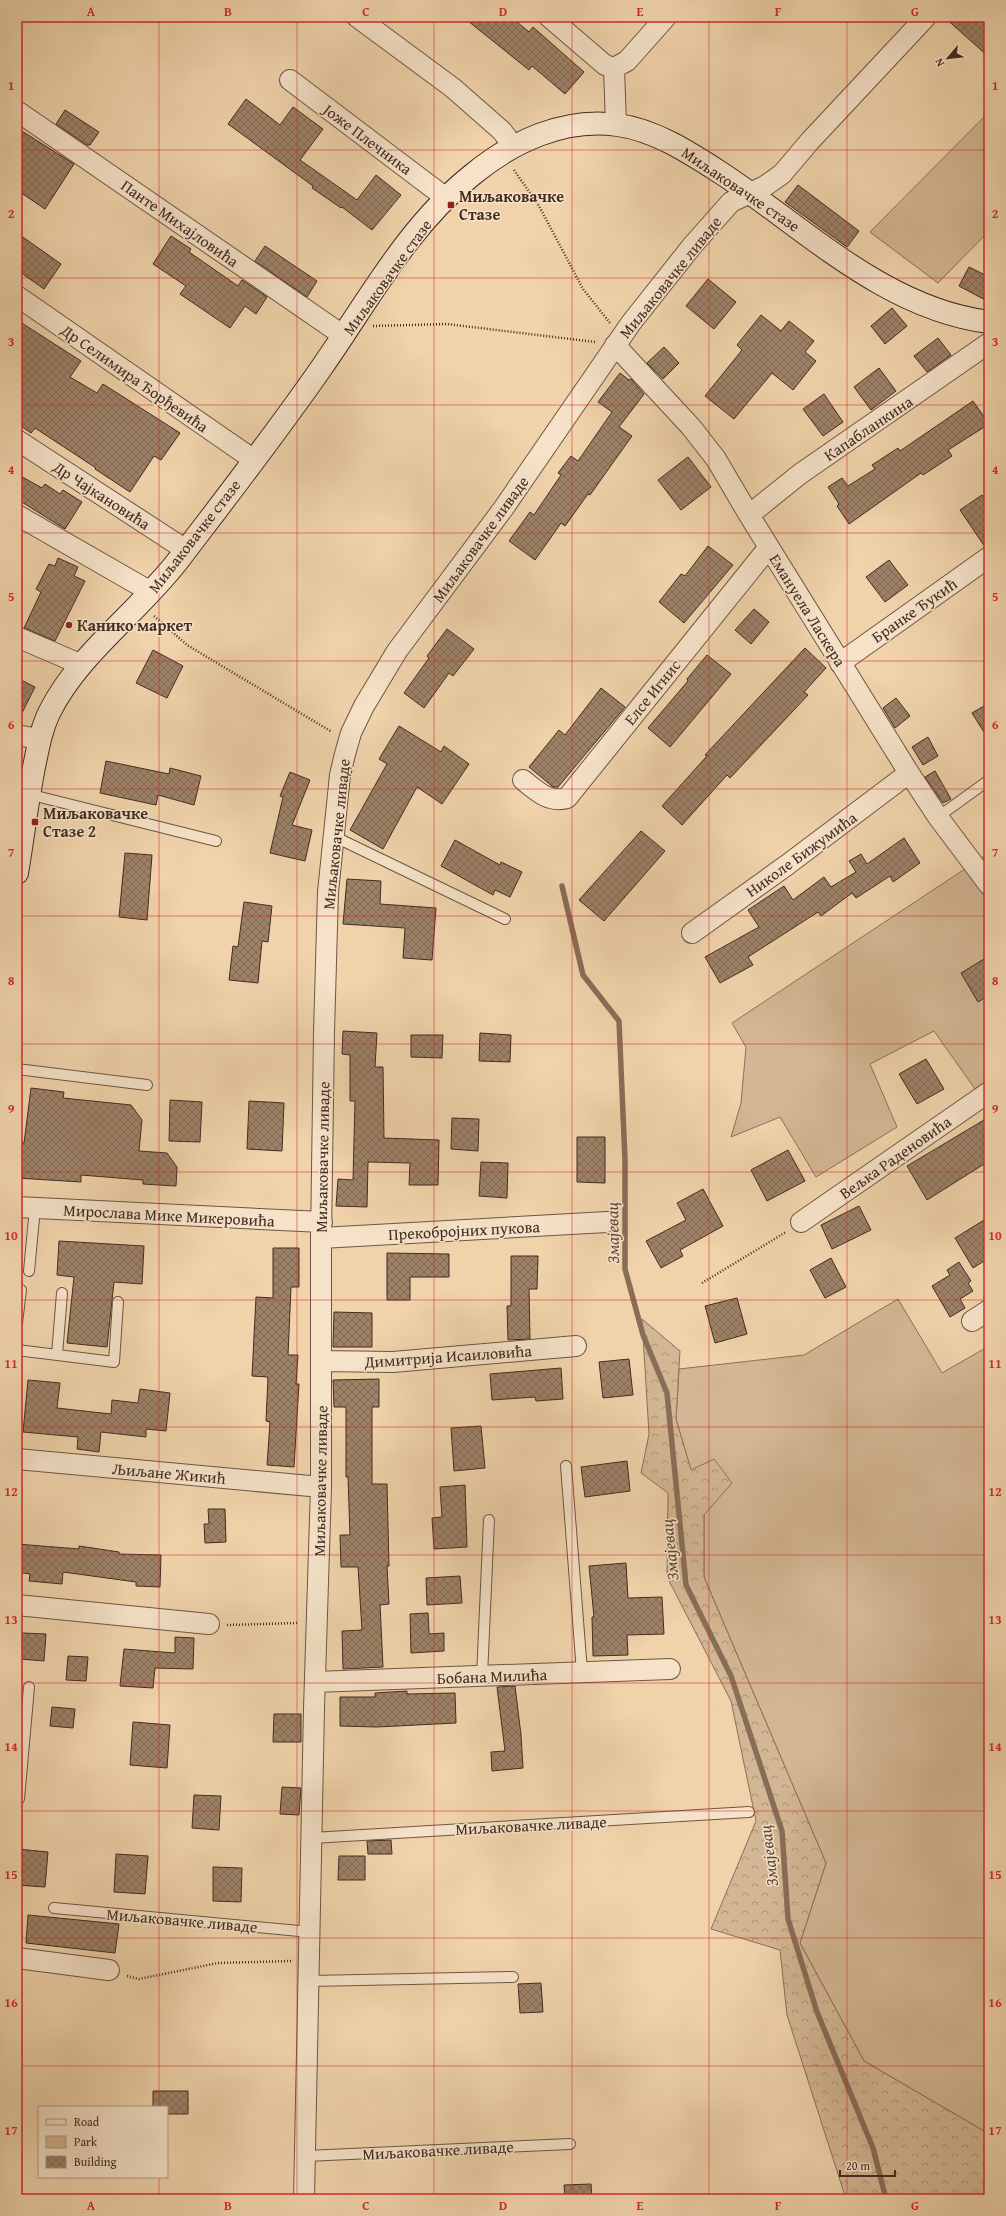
<svg xmlns="http://www.w3.org/2000/svg" width="1006" height="2216" viewBox="0 0 1006 2216" font-family="'Gentium Book Plus',serif">
<defs>
<pattern id="forest-crowns" width="20" height="18" patternUnits="userSpaceOnUse"><rect width="20" height="18" fill="#d3b693"/><path d="M2 6a3 3 0 1 1 6 0M12 15a3 3 0 1 1 6 0" fill="none" stroke="#ad9478"/></pattern>
<pattern id="building-cross-hatch" width="8" height="8" patternUnits="userSpaceOnUse"><rect width="8" height="8" fill="#9d8268"/><path d="M0 0l8 8M0 8l8-8" fill="none" stroke="#826b55"/></pattern>
</defs>
<rect width="100%" height="100%" fill="#f0d3ab"/>
<filter id="stains"><feTurbulence type="fractalNoise" baseFrequency=".005" numOctaves="4"/><feColorMatrix values="0 0 0 0 .2 0 0 0 0 .09 0 0 0 0 .02 0 0 0 .5 -.17"/></filter>
<radialGradient id="worn" r=".72"><stop offset=".6" stop-color="#630" stop-opacity="0"/><stop offset="1" stop-color="#630" stop-opacity=".3"/></radialGradient>
<path fill="#d3b693" stroke="#8b705a" d="M989 112V231L938 283 870 232Z
M989 853V1079L975 1089 934 1031 870 1064 897 1127 816 1177 780 1117 731 1137 741 1103 746 1047 732 1023Z
M898 1299 942 1373 989 1346V2134L864 2061 800 1943 826 1863 704 1577V1515L676 1419 679 1369 804 1355Z"/>
<path fill="url(#forest-crowns)" stroke="#8b705a" d="M642 1319 680 1351 676 1419 691 1470 714 1459 732 1483 704 1515V1577L826 1863 800 1943 864 2061 989 2134V2199H846L787 2015 780 1950 711 1929 756 1821 731 1701 667 1577 668 1493 641 1473 649 1434Z"/>
<g fill="none" stroke-linecap="round" stroke-linejoin="round">
<path stroke="#876e57" stroke-width="5.5" d="M562 886 583 975 619 1021 625 1160V1269L643 1335 667 1393 686 1585 731 1676 782 1831 788 1919 817 2012 873 2148 886 2199"/>
</g>
<path fill="url(#building-cross-hatch)" stroke="#432b20" d="M463 17H511L529 32 533 27 584 72 565 94 532 66 529 70Z
M944 17H989V57Z
M246 99 280 125 293 107 323 129 300 160 357 200 376 175 401 195 372 230 342 207 341 208 312 188 313 186 228 124Z
M65 110 99 132 90 145H87L56 124Z
M17 128 74 164 45 209 17 190Z
M798 185 859 231 847 247 785 202Z
M17 233 61 264 44 289 17 270Z
M171 236 191 249 189 252 238 286 242 280 267 297 256 314 245 306 230 328 180 294 186 286 153 264Z
M265 246 317 281 307 297 255 261Z
M969 267 989 277V302L959 286Z
M708 279 736 302 714 329 686 306Z
M892 308 907 326 885 344 871 326Z
M761 315 781 331 789 321 814 341 805 352 816 361 793 390 772 373 734 419 705 396 742 350 737 345Z
M17 320 81 361 70 377 97 393 103 384 180 433 161 460 154 456 130 492 95 469 96 468 35 428 31 433 17 423Z
M938 338 951 355 927 372 914 356Z
M664 347 679 363 663 379 647 363Z
M879 368 896 391 871 410 854 387Z
M620 373 629 380 631 379 644 394 619 427 632 436 590 495 588 494 565 526 561 523 535 560 509 541 530 512 534 515 561 475 558 473 571 456 578 461 612 412 598 402Z
M824 394 843 422 823 436 803 409Z
M973 401 989 424 948 450 952 456 923 475 921 473 849 524 837 506 839 504 828 487 842 478 848 486 875 469 872 465 898 448 900 451Z
M688 457 711 487 681 510 658 480Z
M17 474 42 488 45 484 60 494 63 490 82 502 65 529 17 499Z
M982 495 989 506V546L985 547 960 510Z
M708 546 733 565 684 623 659 602 681 574 685 576Z
M58 558 78 567 74 576 85 581 55 641 24 628 41 592 36 589 49 564 55 566Z
M889 560 908 585 885 602 866 577Z
M754 609 769 622 751 644 735 630Z
M447 629 474 649 453 676 449 673 424 708 404 693 429 658 427 656Z
M805 648 826 668 804 692 808 695 730 778 727 775 682 825 662 806 707 756 705 755Z
M153 650 183 666 167 698 136 683Z
M707 655 731 674 670 747 648 728 688 681 687 679Z
M17 678 35 687 17 723Z
M601 688 625 707 558 787H553L529 767 559 730 565 735Z
M896 698 910 716 895 728 883 708Z
M989 703V740L972 713Z
M399 726 441 752 444 746 469 764 442 804 417 787 383 849 350 830 387 764 379 759Z
M928 737 938 756 923 765 912 747Z
M106 761 169 774 170 768 201 776 194 805 158 795 156 805 100 793Z
M935 771 951 799 943 803 925 777Z
M290 772 310 780 292 825 312 830 305 861 270 853 283 797 280 796Z
M641 831 665 851 604 921 579 900Z
M904 838 920 863 893 882 890 876 856 898 852 893 821 916 818 912 748 957 753 965 720 983 705 957 759 927 748 910 784 886 793 900 824 877 831 887 856 872 849 861 861 854 867 864Z
M455 840 500 865 501 862 522 872 510 897 495 890 493 895 441 866Z
M125 853 152 855 147 920 119 917Z
M347 879 381 881 380 904 436 908 432 960 403 958 405 928 343 924Z
M244 902 272 906 268 942 262 941 258 983 229 980 233 946 238 947Z
M989 956V995L978 1002 961 973Z
M343 1031 377 1033 375 1067H383L384 1138 439 1140 438 1185H409L410 1163 368 1162 367 1207 336 1206 338 1179 353 1180 355 1101H350V1055L342 1054Z
M480 1033 511 1035 510 1062 479 1061Z
M411 1035H443L442 1058 411 1057Z
M926 1059 944 1089 917 1104 899 1074Z
M31 1088 64 1092 63 1098 131 1105 142 1120 139 1151 167 1153 177 1167 176 1186 143 1184V1180L81 1175V1182L17 1178V1141L24 1143Z
M170 1100 202 1102 200 1142 169 1141Z
M249 1101 284 1103 282 1151 247 1149Z
M989 1117V1161L927 1200 907 1166Z
M452 1118 479 1119 478 1151 451 1149Z
M577 1137H605V1183L577 1182Z
M788 1150 805 1181 767 1201 751 1170Z
M481 1162 508 1163 507 1198 479 1196Z
M703 1189 723 1226 680 1250 683 1256 661 1268 646 1241 686 1220 677 1203Z
M859 1206 871 1230 832 1249 821 1225Z
M989 1217V1258L973 1268 955 1238Z
M59 1241 144 1246 142 1284 114 1282 107 1347 67 1343 74 1277 57 1275Z
M273 1248H299V1287H291L288 1355H298L296 1384H299L294 1467 267 1465 270 1422 266 1421 268 1377 252 1376 256 1297 273 1298Z
M387 1253 449 1254V1277H410V1300H387Z
M511 1256H538L537 1289H529L530 1339 508 1340 507 1306H511Z
M831 1258 846 1287 825 1298 810 1270Z
M959 1262 971 1281 968 1283 973 1291 960 1299 965 1308 950 1317 932 1286 950 1275 947 1270Z
M737 1298 747 1334 715 1343 705 1306Z
M334 1312 372 1313V1347H333Z
M629 1359 633 1395 603 1398 599 1362Z
M561 1368 563 1399 536 1401 535 1397 492 1400 490 1374Z
M379 1379V1407H372V1484H387L389 1566H387L389 1604 380 1605 383 1667 343 1669 342 1631 362 1630 358 1567H341L340 1535H350L348 1477H346V1407H334L333 1380Z
M28 1380 60 1383 57 1408 111 1414 112 1400 138 1403 140 1389 170 1393 166 1431 146 1429V1437L101 1432 99 1452 77 1449 78 1437 23 1432Z
M481 1426 485 1468 454 1471 451 1428Z
M627 1461 630 1491 585 1497 581 1467Z
M465 1485 467 1547 434 1549 432 1518 442 1517 440 1487Z
M208 1509H225L226 1542 205 1543 204 1524H209Z
M17 1544 79 1549V1546L119 1552V1554L161 1555 160 1587 136 1586V1582L63 1572 62 1584 29 1581 30 1574 17 1572Z
M626 1563 628 1598 662 1597 664 1634 627 1635 628 1655 593 1656 592 1617H594L589 1566Z
M460 1576 462 1603 427 1605 426 1578Z
M428 1613 429 1634 444 1633V1651L411 1653 410 1614Z
M22 1633 46 1634 44 1661 20 1659Z
M175 1637 194 1638 193 1669 155 1668 153 1688 120 1686 124 1649 175 1653Z
M68 1656 88 1657 86 1681 66 1680Z
M515 1686 521 1735 523 1768 492 1771 491 1752 505 1751 497 1687Z
M407 1691V1694L455 1693 456 1723 377 1727 340 1726V1697H375V1693Z
M52 1707 75 1709 73 1728 50 1726Z
M274 1714H301V1742H273Z
M133 1722 170 1725 167 1768 130 1765Z
M282 1787 301 1788 299 1815 280 1814Z
M194 1795 221 1796 219 1830 192 1828Z
M391 1840 392 1854H368L367 1841Z
M17 1849 48 1852 45 1887 17 1885Z
M116 1854 148 1856 145 1894 114 1892Z
M339 1856H365V1880H338Z
M213 1867 242 1868 241 1902 213 1901Z
M28 1915 119 1924 115 1953 26 1943Z
M541 1983 543 2012 520 2013 518 1984Z
M153 2091H188V2114H167V2107H153Z
M591 2184 592 2199H565L564 2185Z"/>
<g fill="none" stroke-linecap="round" stroke-linejoin="round">
<defs>
<path id="lane" d="M28 794 216 841
M938 817 989 780
M333 836 505 919
M17 1069 147 1085
M29 1271 35 1208
M17 1323 21 1290
M17 1350 114 1362 118 1302
M57 1355 62 1293
M566 1466 582 1672
M482 1676 489 1520
M17 1800 19 1799 29 1687
M312 1838 749 1812
M54 1908 310 1932
M310 1981 513 1977
M306 2156 570 2144"/>
<path id="street" d="M357 17 453 88 502 131 513 146
M549 17 605 65 614 68
M614 68 627 61 666 17
M614 68 616 124
M290 80 446 198
M17 111 344 336
M17 296 254 460
M615 345 691 427 716 459 749 515 909 773 938 817 989 885
M17 440 186 550
M17 515 151 592
M749 515 800 474 989 343
M17 637 82 665
M840 663 989 557
M17 735 39 739
M523 780C537 791 548 803 567 798L769 547
M692 933 787 865 909 773
M17 1207 322 1222
M801 1222 989 1092
M321 1238 607 1222
M972 1321 989 1310
M321 1361 393 1362 576 1346
M17 1459 321 1487
M17 1605 209 1624
M315 1682 670 1669
M17 1958 109 1970
M304 2199 314 1709 321 1487V1238L324 1032 328 892 340 775 345 754 351 733 364 706 397 651 503 509 631 323 692 246 731 202 765 186 782 174 810 141 926 17"/>
<path id="secondary" d="M17 873C23 838 27 802 34 767 38 748 41 729 50 711 80 652 140 611 180 558 228 495 277 432 322 367 368 301 408 226 472 175 512 142 564 117 618 125 655 130 690 153 721 173 805 228 885 309 989 322"/>
</defs>
<use href="#lane" stroke="#6e5543" stroke-width="12"/>
<use href="#street" stroke="#6e5543" stroke-width="22"/>
<use href="#secondary" stroke="#432b20" stroke-width="24"/>
<path stroke="#432b20" stroke-width="2.5" stroke-dasharray="1 2" stroke-linecap="butt" d="M514 170 539 206 583 289 610 323
M373 326 447 324 595 342
M154 616 187 645 332 732
M702 1283 786 1232
M227 1625 298 1623
M127 1976 139 1979 218 1963 291 1961"/>
<use href="#lane" stroke="#f5e2c8" stroke-width="10"/>
<use href="#street" stroke="#f5e2c8" stroke-width="20"/>
<use href="#secondary" stroke="#f5e2c8" stroke-width="22"/>
</g>
<path fill="none" stroke="#d62828" stroke-width="1" stroke-opacity="0.55" d="M159 17V2107M297 17V2199M434 17V2199M572 17V2199M709 17V2199M847 17V2199M17 150H989M17 278H989M17 405H989M17 533H989M17 661H989M17 789H989M17 916H989M17 1044H989M17 1172H989M17 1300H989M17 1427H989M17 1555H989M17 1683H989M17 1811H989M17 1938H989M17 2066H989M159 2177V2199"/>
<g fill="#8f2418" stroke="#f5e2c8" stroke-width="1.5">
<rect x="447" y="201" width="8" height="8" rx="2"/>
<circle cx="69" cy="625" r="4"/>
<rect x="31" y="818" width="8" height="8" rx="2"/>
</g>
<g text-anchor="middle" dominant-baseline="central" stroke-width="3" stroke-linejoin="round" paint-order="stroke">
<g font-size="16" fill="#432b20" stroke="#f5e2c8">
<text transform="translate(368 139) rotate(37)">Јоже Плечника</text>
<text transform="translate(741 189) rotate(34)">Миљаковачке стазе</text>
<text transform="translate(180 223) rotate(35)">Панте Михајловића</text>
<text transform="translate(387 277) rotate(-54)">Миљаковачке стазе</text>
<text transform="translate(670 277) rotate(-51)">Миљаковачке ливаде</text>
<text transform="translate(135 378) rotate(35)">Др Селимира Ђорђевића</text>
<text transform="translate(868 428) rotate(-34)">Капабланкина</text>
<text transform="translate(102 495) rotate(33)">Др Чајкановића</text>
<text transform="translate(194 536) rotate(-52)">Миљаковачке стазе</text>
<text transform="translate(480 539) rotate(-54)">Миљаковачке ливаде</text>
<text transform="translate(808 610) rotate(58)">Емануела Ласкера</text>
<text transform="translate(914 610) rotate(-35)">Бранке Ђукић</text>
<text transform="translate(652 692) rotate(-51)">Елсе Игнис</text>
<text transform="translate(336 834) rotate(-84)">Миљаковачке ливаде</text>
<text transform="translate(801 854) rotate(-36)">Николе Бижумића</text>
<text transform="translate(322 1157) rotate(-89)">Миљаковачке ливаде</text>
<text transform="translate(895 1157) rotate(-35)">Вељка Раденовића</text>
<text transform="translate(169 1215) rotate(3)">Мирослава Мике Микеровића</text>
<text transform="translate(464 1230) rotate(-3)">Прекобројних пукова</text>
<text transform="translate(448 1356) rotate(-4)">Димитрија Исаиловића</text>
<text transform="translate(169 1473) rotate(5)">Љиљане Жикић</text>
<text transform="translate(320 1481) rotate(-89)">Миљаковачке ливаде</text>
<text transform="translate(492 1676) rotate(-2)">Бобана Милића</text>
<text transform="translate(531 1825) rotate(-3)">Миљаковачке ливаде</text>
<text transform="translate(182 1920) rotate(5)">Миљаковачке ливаде</text>
<text transform="translate(438 2150) rotate(-3)">Миљаковачке ливаде</text>
</g>
<g font-size="16" font-weight="bold" fill="#432b20" stroke="#f5e2c8" text-anchor="start">
<text x="459" y="196">Миљаковачке<tspan x="459" dy="18">Стазе</tspan></text>
<text x="77" y="625">Канико маркет</text>
<text x="43" y="813">Миљаковачке<tspan x="43" dy="18">Стазе 2</tspan></text>
</g>
<g font-size="17" font-style="italic" fill="#604737" stroke="#f5e2c8">
<text transform="translate(612 1233) rotate(-91)">Змајевац</text>
<text transform="translate(669 1550) rotate(-96)">Змајевац</text>
<text transform="translate(768 1856) rotate(-97)">Змајевац</text>
</g>
</g>
<rect width="1006" height="2216" fill="none" stroke="#f0d3ab" stroke-width="44"/>
<rect x="38" y="2106" width="130" height="72" fill="#f5e2c8" stroke="#ae9985"/>
<rect x="46" y="2119" width="20" height="6" fill="#f5e2c8" stroke="#ae9985"/>
<text x="74" y="2126" font-size="12" fill="#432b20">Road</text>
<rect x="46" y="2136" width="20" height="12" fill="#d3b693" stroke="#ae9985"/>
<text x="74" y="2146" font-size="12" fill="#432b20">Park</text>
<rect x="46" y="2156" width="20" height="12" fill="url(#building-cross-hatch)" stroke="#ae9985"/>
<text x="74" y="2166" font-size="12" fill="#432b20">Building</text>
<g transform="translate(948 58) rotate(242)" stroke="#f5e2c8" stroke-width="3" paint-order="stroke">
<path d="M0-3L7 15L0 10L-7 15Z" fill="#432b20"/>
<text y="-6" font-size="11" font-weight="bold" text-anchor="middle" fill="#432b20">N</text>
</g>
<path d="M840 2170v6h55v-6" fill="none" stroke="#432b20" stroke-width="2"/>
<text x="846" y="2170" font-size="12" fill="#432b20" stroke="#f5e2c8" stroke-width="3" paint-order="stroke">20 m</text>
<rect x="22" y="22" width="962" height="2172" fill="none" stroke="#d62828" stroke-width="1.5"/>
<g font-size="13" text-anchor="middle" font-weight="bold" fill="#d62828">
<text x="91" y="16">A</text>
<text x="228" y="16">B</text>
<text x="366" y="16">C</text>
<text x="503" y="16">D</text>
<text x="640" y="16">E</text>
<text x="778" y="16">F</text>
<text x="915" y="16">G</text>
<text x="11" y="90">1</text>
<text x="995" y="90">1</text>
<text x="11" y="218">2</text>
<text x="995" y="218">2</text>
<text x="11" y="346">3</text>
<text x="995" y="346">3</text>
<text x="11" y="474">4</text>
<text x="995" y="474">4</text>
<text x="11" y="601">5</text>
<text x="995" y="601">5</text>
<text x="11" y="729">6</text>
<text x="995" y="729">6</text>
<text x="11" y="857">7</text>
<text x="995" y="857">7</text>
<text x="11" y="985">8</text>
<text x="995" y="985">8</text>
<text x="11" y="1113">9</text>
<text x="995" y="1113">9</text>
<text x="11" y="1240">10</text>
<text x="995" y="1240">10</text>
<text x="11" y="1368">11</text>
<text x="995" y="1368">11</text>
<text x="11" y="1496">12</text>
<text x="995" y="1496">12</text>
<text x="11" y="1624">13</text>
<text x="995" y="1624">13</text>
<text x="11" y="1751">14</text>
<text x="995" y="1751">14</text>
<text x="11" y="1879">15</text>
<text x="995" y="1879">15</text>
<text x="11" y="2007">16</text>
<text x="995" y="2007">16</text>
<text x="11" y="2135">17</text>
<text x="995" y="2135">17</text>
<text x="91" y="2210">A</text>
<text x="228" y="2210">B</text>
<text x="366" y="2210">C</text>
<text x="503" y="2210">D</text>
<text x="640" y="2210">E</text>
<text x="778" y="2210">F</text>
<text x="915" y="2210">G</text>
</g>
<rect width="100%" height="100%" filter="url(#stains)"/>
<rect width="100%" height="100%" fill="url(#worn)"/>
</svg>
